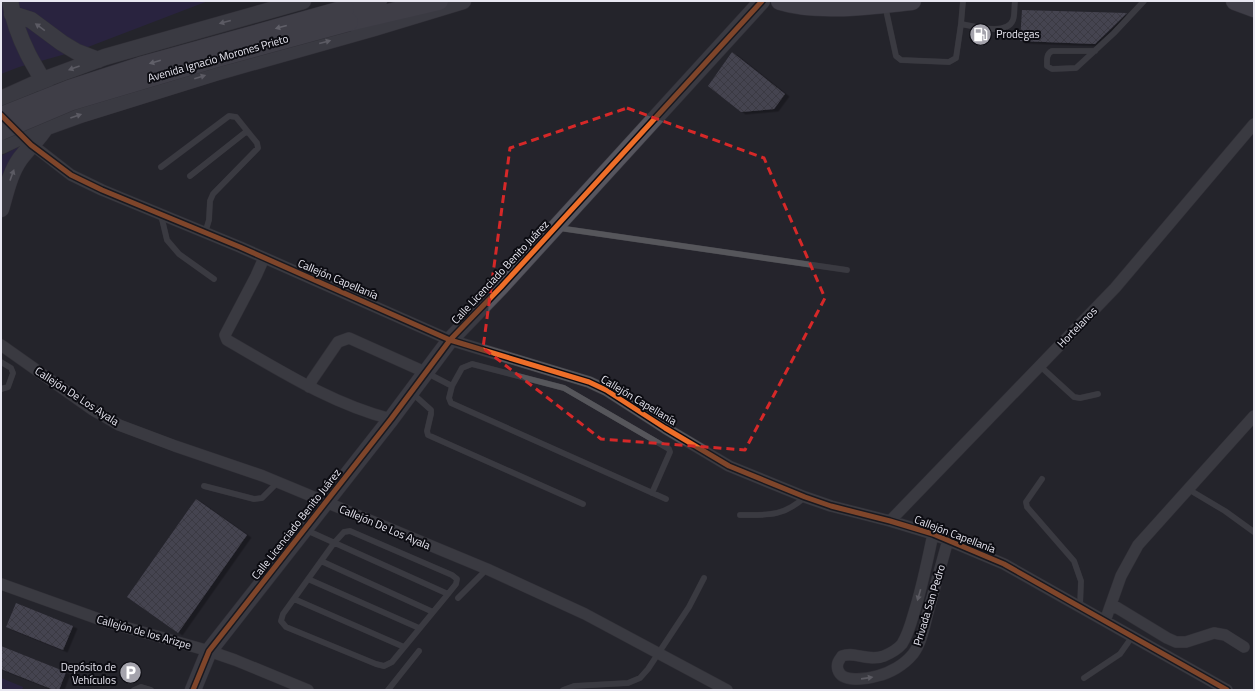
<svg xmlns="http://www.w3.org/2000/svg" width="1255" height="691" viewBox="0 0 1255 691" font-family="'Titillium Web',sans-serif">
<defs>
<pattern id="building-cross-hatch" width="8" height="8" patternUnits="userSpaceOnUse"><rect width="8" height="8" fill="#6d6a7c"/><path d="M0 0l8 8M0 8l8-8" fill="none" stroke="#58565f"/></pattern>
<filter id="shadow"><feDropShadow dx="4.5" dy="2.5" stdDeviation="0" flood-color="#0009"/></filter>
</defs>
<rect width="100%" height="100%" fill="#25242c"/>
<path fill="#2f2358" d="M1 1H208L80 50 19 67 1 74Z
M20 146 1 177V156Z
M1 678 23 687 22 690H1Z"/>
<path fill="url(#building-cross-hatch)" filter="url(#shadow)" d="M1022 10 1127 13 1095 44 1020 41Z
M732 52 785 94 774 109 741 112 708 86Z
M196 499 247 535 178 633 127 597Z
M16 603 73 626 63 650 6 627Z
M1 646 66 672 59 690H54L1 669Z"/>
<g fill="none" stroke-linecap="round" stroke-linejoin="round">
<defs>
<path id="lane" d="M963 1 961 24C974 26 1007 36 1013 20 1015 15 1014 7 1015 1
M886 10 896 56 901 60 949 62 956 58 961 24
M1095 51H1052C1046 54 1047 60 1047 66L1052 69 1076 68 1114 33 1144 1
M161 167 229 116 236 117 257 143 258 148 213 194 210 201 209 220 205 233
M190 176 247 131
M161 215 167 240 179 254 214 279
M559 228 847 270
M1 362 11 368 13 373 8 387 1 389
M1040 366 1074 397 1080 398 1098 394
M427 373 452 386 462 368 472 364 564 388 669 449 670 452 652 493
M452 386 449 398 451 403 666 499
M412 393 431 410V414L427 431 428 435 583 504
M1042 479 1026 502 1027 507 1074 561 1081 581 1080 607
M204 486 254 499 262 498 278 482
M1188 489 1225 511 1254 532
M740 515C767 515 783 517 805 497
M306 530 448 594
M350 531 452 575 457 579 456 584 448 594 392 662 384 666 376 664 286 627 281 621 283 614 334 543 344 532Z
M321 561 433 612
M308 579 419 628
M458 598 487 569
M294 599 404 647
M1084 678 1120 654 1132 637
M134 690 141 687 151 690
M388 690 419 651
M563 690 574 686 628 683 640 678 648 669 689 607 704 578"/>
<path id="street" d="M26 140 71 175 102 190 240 247 450 340 589 382 606 390 665 428 729 466 805 497 831 506 890 521 933 534 1004 564 1227 690
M264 258 256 276 225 335 227 340C279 370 332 404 391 419
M1 345 93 410 119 425 175 446 263 476 487 569 585 614 727 690
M309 387 312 380 338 342 349 338 427 373
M890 521 1115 288 1254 124
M933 534C928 558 923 583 916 606 912 619 909 633 902 644 897 650 891 653 884 656 868 662 854 651 842 656 839 660 836 664 838 670 842 683 866 679 877 676 890 673 904 665 913 654 923 641 925 621 930 605 936 583 942 562 948 540
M1 584 107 622 209 651 235 660 308 690
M1111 604 1167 638 1176 642H1186L1214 633 1225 635 1244 647
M1105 621 1121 576 1138 545 1254 416"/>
<path id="secondary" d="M10 1C13 19 20 38 28 54 34 66 42 77 47 90
M12 14 31 20 62 43 77 52 98 60
M1 99 43 80 105 57 303 1
M1 146 22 136 80 115 218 72 374 28 463 1
M1 209C6 192 10 173 20 159 28 148 39 139 46 127
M193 690 209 651 391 419 450 340 501 287 762 1"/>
<path id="primary" d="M780 1C818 13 873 5 912 1
M1235 1 1254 8
M345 9 378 1
M349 22 439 1"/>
</defs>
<use href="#lane" stroke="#424148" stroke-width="6"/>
<use href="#street" stroke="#424148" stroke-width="12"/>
<use href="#secondary" stroke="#424148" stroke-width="17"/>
<use href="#primary" stroke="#424148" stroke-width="19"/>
<use href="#lane" stroke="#56565b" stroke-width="5.5"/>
<use href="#street" stroke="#56565b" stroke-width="11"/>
<use href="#secondary" stroke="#56555e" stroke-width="16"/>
<use href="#primary" stroke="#5f5d69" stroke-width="18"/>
<defs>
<path id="primary-bridge" d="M1 116 69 89 140 66 345 9
M1 131 72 101 217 58 349 22"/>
</defs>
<use href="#primary-bridge" stroke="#424148" stroke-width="19" stroke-linecap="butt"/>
<use href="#primary-bridge" stroke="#5f5d69" stroke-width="18"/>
<defs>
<path id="cycleway" d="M1 115 31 145 71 175 102 190 240 247 450 340 589 382 606 390 665 428 729 466 805 497 831 506 890 521 933 534 1004 564 1227 690
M193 690 209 651 391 419 450 340 501 287 762 1"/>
</defs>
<use href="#cycleway" stroke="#0c0c12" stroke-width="8"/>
<use href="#cycleway" stroke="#ee6e29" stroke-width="5"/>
</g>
<defs><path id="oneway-solid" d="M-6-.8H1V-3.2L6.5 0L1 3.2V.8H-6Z"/></defs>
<g fill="#9f9ea8">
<use href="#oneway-solid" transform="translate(225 22) rotate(165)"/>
<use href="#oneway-solid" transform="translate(40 27) rotate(-144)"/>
<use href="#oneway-solid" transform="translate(325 42) rotate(-15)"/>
<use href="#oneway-solid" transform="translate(74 68) rotate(160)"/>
<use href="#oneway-solid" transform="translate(200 77) rotate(-17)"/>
<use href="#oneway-solid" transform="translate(76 116) rotate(-19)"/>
<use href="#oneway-solid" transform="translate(12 175) rotate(-70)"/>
</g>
<g fill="#aaa9b4">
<use href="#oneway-solid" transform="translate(281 27) rotate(165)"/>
<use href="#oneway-solid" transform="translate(155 62) rotate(164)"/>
</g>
<g fill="#9f9ea6">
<use href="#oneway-solid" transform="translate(919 595) rotate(106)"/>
<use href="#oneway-solid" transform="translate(867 678) rotate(-8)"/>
</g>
<path d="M0 0H1255V691H0ZM627 108 764 158 825 298 745 450 601 439 483 348 510 148Z" fill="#25242c" fill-opacity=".55" fill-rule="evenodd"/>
<path fill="none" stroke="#d62828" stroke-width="3" stroke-dasharray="8 5" stroke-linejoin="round" d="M627 108 764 158 825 298 745 450 601 439 483 348 510 148Z"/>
<defs>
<symbol id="fuel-disc" viewBox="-11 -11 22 22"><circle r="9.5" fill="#a4a3ac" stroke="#0c0c12"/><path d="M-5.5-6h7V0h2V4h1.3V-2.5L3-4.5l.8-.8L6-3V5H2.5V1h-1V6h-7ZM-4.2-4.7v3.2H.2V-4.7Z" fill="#fff"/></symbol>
<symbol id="parking-disc" viewBox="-11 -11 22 22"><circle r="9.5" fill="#a4a3ac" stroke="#0c0c12"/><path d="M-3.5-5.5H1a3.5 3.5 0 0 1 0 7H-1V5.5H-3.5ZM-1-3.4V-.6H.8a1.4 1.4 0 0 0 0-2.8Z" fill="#fff"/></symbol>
</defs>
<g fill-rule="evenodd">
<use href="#fuel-disc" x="968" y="22" width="25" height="25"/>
<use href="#parking-disc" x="118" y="660" width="25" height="25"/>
</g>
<g text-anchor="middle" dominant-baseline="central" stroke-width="4" stroke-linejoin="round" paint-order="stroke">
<g font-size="11" fill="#e8e7f1" stroke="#0c0c12" text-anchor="start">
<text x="996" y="34">Prodegas</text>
<text x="116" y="667" text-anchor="end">Depósito de<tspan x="116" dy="13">Vehículos</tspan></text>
</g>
<g font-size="11" fill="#e8e7f1" stroke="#0c0c12">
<text transform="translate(218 58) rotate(-16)">Avenida Ignacio Morones Prieto</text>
<text transform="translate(500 272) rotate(-47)">Calle Licenciado Benito Juárez</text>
<text transform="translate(338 279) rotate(23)">Callejón Capellanía</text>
<text transform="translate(1077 327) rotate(-46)">Hortelanos</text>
<text transform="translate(77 396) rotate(33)">Callejón De Los Ayala</text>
<text transform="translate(639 400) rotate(31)">Callejón Capellanía</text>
<text transform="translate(296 524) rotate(-52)">Calle Licenciado Benito Juárez</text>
<text transform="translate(385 527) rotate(23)">Callejón De Los Ayala</text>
<text transform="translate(955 534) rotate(21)">Callejón Capellanía</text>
<text transform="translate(929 605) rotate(-73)">Privada San Pedro</text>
<text transform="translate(144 632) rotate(16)">Callejón de los Arizpe</text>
</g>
</g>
<rect width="1255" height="691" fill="none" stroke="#e8e7f1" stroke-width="4"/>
</svg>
